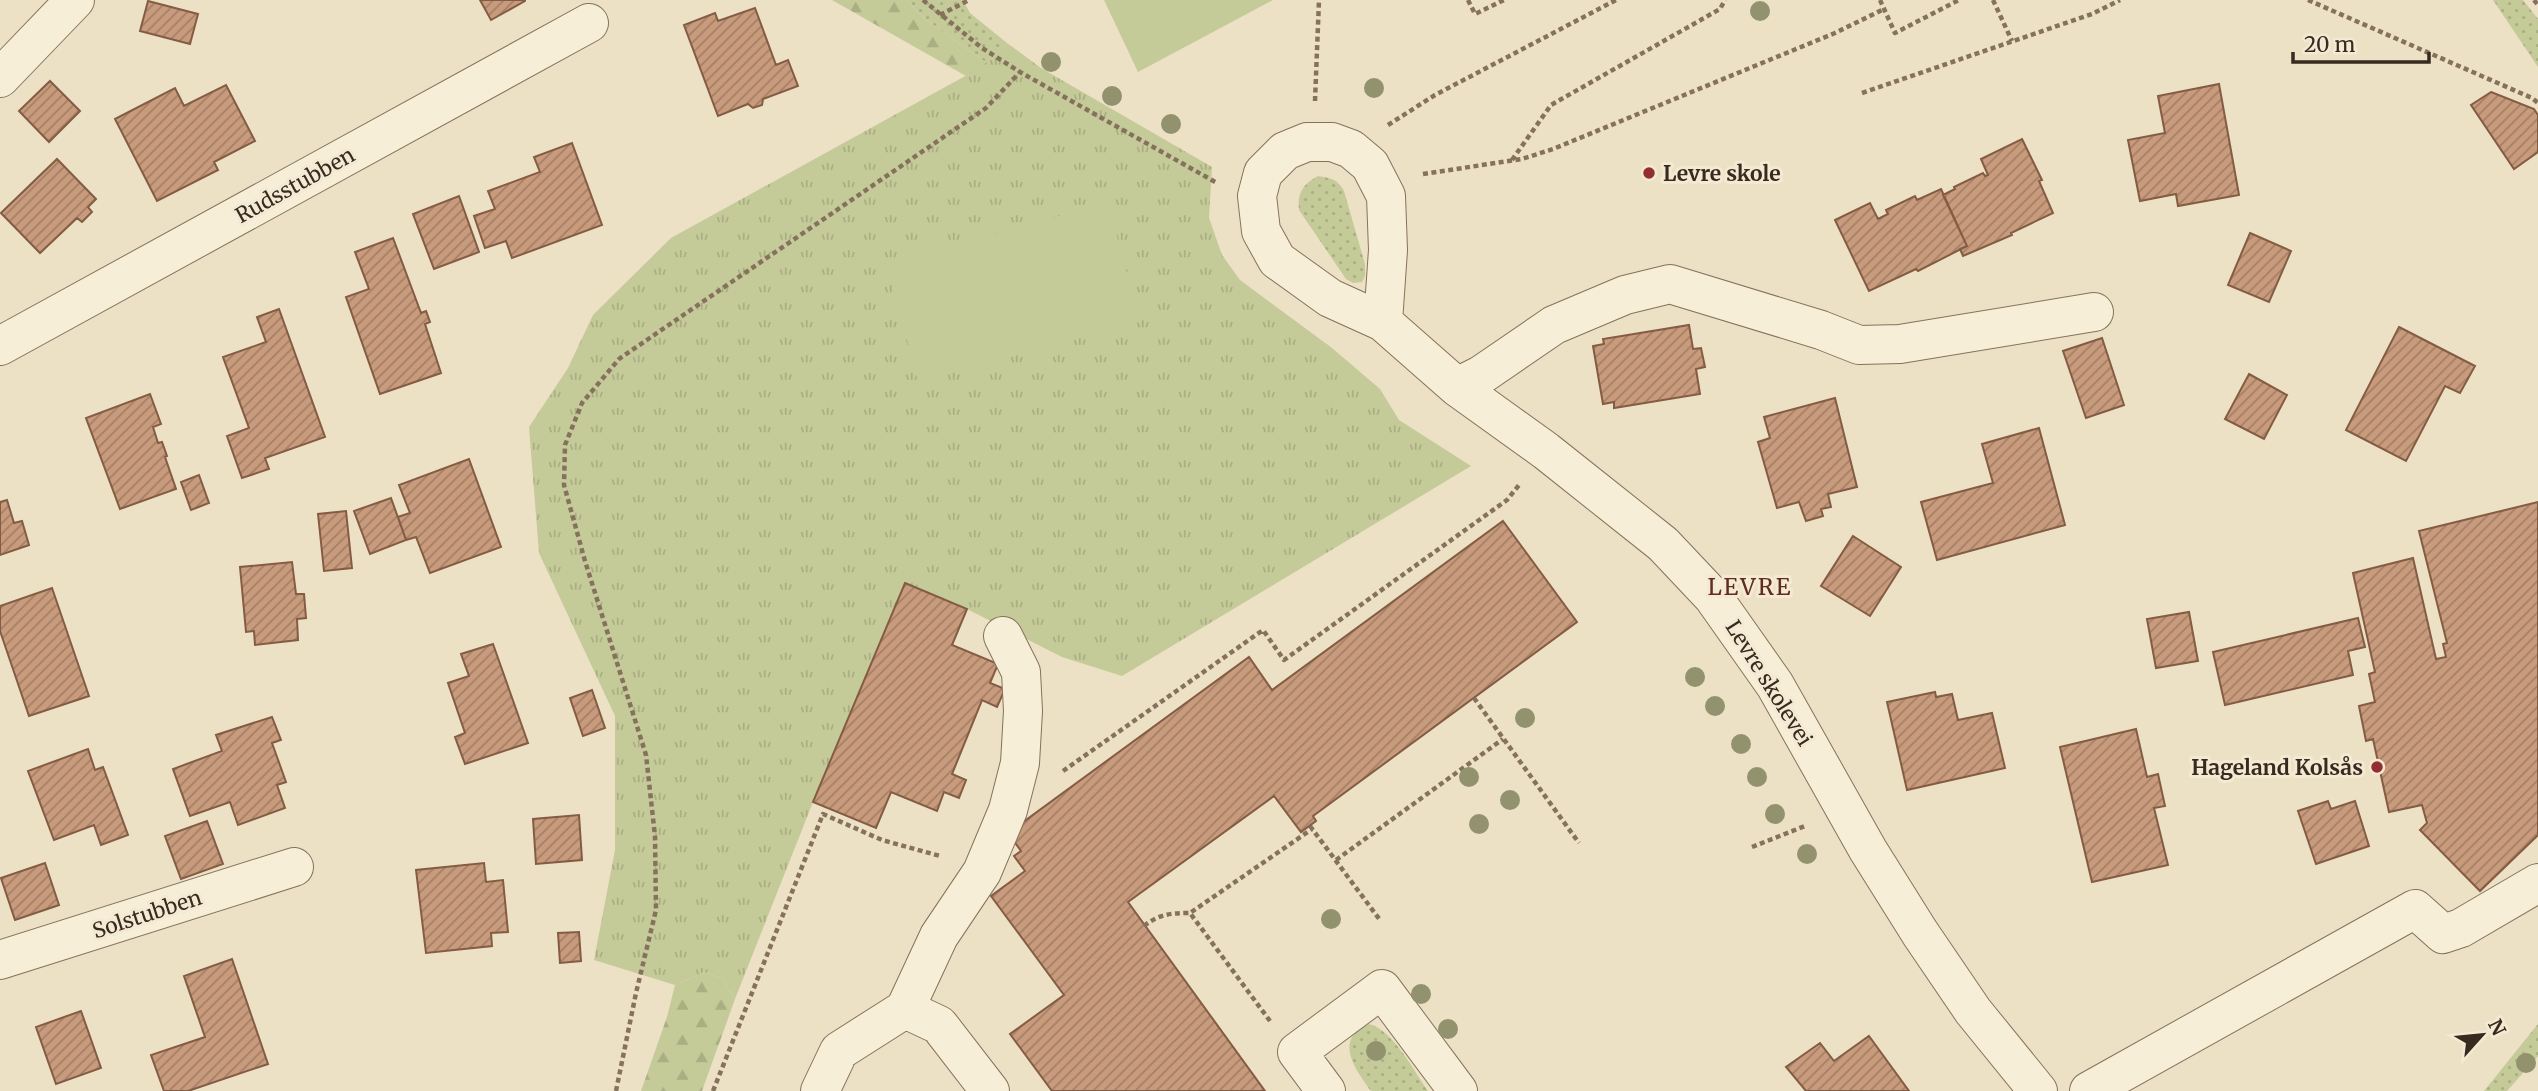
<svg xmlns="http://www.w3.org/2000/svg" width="2538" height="1091" viewBox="0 0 2538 1091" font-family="Merriweather,serif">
<defs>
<pattern id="grass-dots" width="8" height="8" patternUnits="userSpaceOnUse" patternTransform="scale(1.75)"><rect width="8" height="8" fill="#c5ca99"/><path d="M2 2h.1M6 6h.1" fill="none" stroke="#aaae83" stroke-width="1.8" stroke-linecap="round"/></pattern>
<pattern id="forest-firs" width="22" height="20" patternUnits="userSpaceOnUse" patternTransform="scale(1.75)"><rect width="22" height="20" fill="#c5ca99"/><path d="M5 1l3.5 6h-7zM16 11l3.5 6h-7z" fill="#aaae83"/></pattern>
<pattern id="park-tufts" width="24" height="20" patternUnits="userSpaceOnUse" patternTransform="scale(1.75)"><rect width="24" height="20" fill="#c5ca99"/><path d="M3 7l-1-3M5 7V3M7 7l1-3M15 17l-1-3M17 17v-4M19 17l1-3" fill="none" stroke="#aaae83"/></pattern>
<pattern id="building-hatch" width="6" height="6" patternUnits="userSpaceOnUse" patternTransform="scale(1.75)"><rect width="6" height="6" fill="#c99b7d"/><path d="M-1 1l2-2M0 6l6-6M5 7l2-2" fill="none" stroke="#a47f66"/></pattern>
</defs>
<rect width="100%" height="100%" fill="#ece0c5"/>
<path fill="url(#grass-dots)" d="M906 0H963L970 13 1007 43 988 64 925 19Z
M2493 0H2523L2538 19V67Z
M1318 176C1330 178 1338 179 1344 191L1365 264V276L1362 282 1353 283 1346 279 1299 210C1297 193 1303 184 1318 176Z
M1369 1024C1393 1030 1414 1071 1428 1091H1371C1356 1070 1332 1039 1369 1024Z
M2538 1024V1056L2507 1091H2484Z"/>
<path fill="url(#forest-firs)" d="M832 0H906L925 19 988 64 966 76Z
M704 972 723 979 735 999 702 1091H641L667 1017 675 985Z"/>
<path fill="url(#park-tufts)" d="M1007 43 1041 68 1212 167 1209 218 1222 255 1240 280 1332 348 1380 389 1399 420 1471 466 1122 676 1062 657 967 609 905 584 813 802 735 999 723 979 704 972 675 985 594 960 615 850V716L539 553 529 427 568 368 593 315 671 238 987 64Z"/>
<path fill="#c5ca99" d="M1104 0H1273L1138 72Z
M1108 203 1140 322 918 382 886 262Z"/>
<path fill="url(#building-hatch)" stroke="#845c43" stroke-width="2" d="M480 0H525V1L491 20Z
M148 1 198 14 190 44 140 31Z
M755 8 776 65 788 60 798 86 763 99 762 105 753 108 748 104 718 116 684 25 715 13 718 21Z
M50 81 80 111 49 142 19 111Z
M2219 84 2239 195 2178 206 2176 194 2140 201 2128 140 2165 133 2158 96Z
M226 85 255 141 214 162 218 170 157 201 115 119 175 88 184 106Z
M2491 92 2534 109 2538 115V152L2514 169 2471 105Z
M2022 139 2042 180 2039 181 2053 213 2011 233 2012 235 1963 256 1960 249 1967 246 1943 195 1955 189 1954 187 1983 173 1985 176 1988 175 1981 159Z
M572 143 602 225 512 258 506 241 485 248 474 216 495 209 488 191 540 172 534 157Z
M57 159 96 199 88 207 92 212 82 222 77 218 40 253 1 213Z
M1941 189 1967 246 1918 271 1916 269 1869 291 1835 220 1870 203 1878 219 1888 214 1886 210 1915 196 1917 200Z
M459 196 479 252 434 269 413 214Z
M2250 233 2291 251 2269 302 2228 285Z
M393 238 421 313 426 311 430 322 425 324 441 373 380 394 346 297 369 289 355 252Z
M279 309 325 437 265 458 269 469 242 478 227 436 249 428 223 357 266 342 257 317Z
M1689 325 1693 349 1701 348 1705 367 1696 369 1700 394 1614 408V402L1603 404 1593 346 1604 344 1603 339Z
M2399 327 2475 366 2460 393 2445 386 2406 461 2346 430Z
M2102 338 2124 405 2086 418 2063 351Z
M2249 374 2287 395 2264 439 2225 419Z
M150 394 161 424 153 427 158 443 162 442 167 456 165 457 176 489 120 509 86 418Z
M1835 398 1857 487 1828 494 1831 507 1821 509 1823 516 1806 521 1799 502 1777 508 1758 442 1770 438 1764 417Z
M2039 428 2065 525 1937 560 1921 502 1993 483 1982 444Z
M469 459 501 547 430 573 416 537 406 540 398 517 410 513 399 485Z
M199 475 209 503 191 510 181 482Z
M391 498 406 540 370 554 354 511Z
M7 500 14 523 22 521 29 545 0 555V502Z
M2538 502V835L2480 891 2420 830 2427 823 2422 805 2389 812 2373 739 2366 741 2359 706 2375 702 2369 674 2375 672 2353 573 2413 558 2436 659 2446 657 2443 644 2447 643 2419 531Z
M346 511 352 568 324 571 318 514Z
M1503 521 1577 622 1313 816 1316 821 1301 832 1274 796 1128 902 1265 1091H1052L1010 1034 1064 995 991 896 1025 871 1014 856 1021 851 1008 833 1249 657 1272 690Z
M1853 536 1901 567 1870 616 1821 586Z
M292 562 296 594H304L306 618 297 619 298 640 255 645 254 631 246 632 240 567Z
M905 583 967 609 952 645 998 664 990 683 1005 689 997 707 982 700 952 774 966 780 959 798 944 792 937 811 891 792 876 828 813 802Z
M52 588 89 696 29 716 0 631V606Z
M2189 612 2198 661 2156 668 2147 619Z
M2358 618 2365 647 2348 651 2353 675 2225 705 2213 652Z
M493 644 528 743 465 764 455 737 465 733 448 683 469 676 461 654Z
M592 690 605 728 583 736 570 698Z
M1935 692 1936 697 1952 694 1958 720 1992 713 2005 768 1907 790 1887 702Z
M272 717 281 740 272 743 286 782 277 785 285 808 238 825 230 802 190 816 173 769 222 751 216 735Z
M2136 729 2147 777 2158 774 2165 806 2154 808 2168 865 2092 882 2060 747Z
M88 749 95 770 103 767 128 835 101 845 94 825 54 840 28 771Z
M2328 801 2331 809 2355 801 2369 846 2316 864 2298 811Z
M579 815 582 860 536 864 533 819Z
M207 821 223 864 181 879 165 836Z
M45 863 59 905 15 920 1 878Z
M484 863 486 882 503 880 508 932 491 933 492 946 426 953 416 870Z
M579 932 581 961 560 963 558 933Z
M232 959 268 1064 188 1091H164L151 1055 205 1037 184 976Z
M81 1011 101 1068 56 1084 36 1027Z
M1869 1036 1909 1091H1806L1786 1067 1820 1043 1834 1061Z"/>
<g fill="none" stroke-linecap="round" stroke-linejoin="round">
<defs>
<path id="minor" d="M0 78 75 0
M1383 322 1388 250 1386 196 1370 165 1351 149 1332 142H1307L1285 151 1263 173 1257 196 1261 231 1277 260 1330 298 1383 322 1457 387 1546 451 1663 544 1713 597 1775 685 1868 850 1920 933 1973 1011 2038 1091
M0 346 589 23
M1457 387 1481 375 1554 325 1625 295 1670 284 1821 330 1859 345 1900 344 2094 312
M0 960 294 867
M905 1009 939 936 982 872 1008 810 1020 763 1023 711 1021 672 1003 636
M820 1091 839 1051 905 1009 939 1025 990 1091
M1326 1091 1297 1052 1382 989 1458 1091
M2089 1091 2415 909 2443 934 2461 928 2538 883"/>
</defs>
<use href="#minor" stroke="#86725c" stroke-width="40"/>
<path stroke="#86725c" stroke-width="4.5" stroke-dasharray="5 3.5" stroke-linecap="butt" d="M923 0 982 48 1020 72 1217 183
M1468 0 1475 14 1504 0
M1880 0 1895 33 1959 0
M1993 0 2012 41
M2308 0 2532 98 2538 103
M2534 0 2538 5
M940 15 969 0
M1862 93 2092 14 2120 0
M1315 101 1319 0
M1388 125 1435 95 1616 0
M1512 160 1551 105 1720 9 1725 0
M1423 174 1522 159 1553 149 1835 33 1884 9
M1474 698 1579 843
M1063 771 1263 630 1284 660 1507 500 1519 485
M1310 826 1380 920
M1752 847 1805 826
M1336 860 1503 739
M1144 926C1159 914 1171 913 1190 913
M1270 1021 1190 913 1312 829
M616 1091 636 993 656 910 655 836 646 755 585 561 564 485 565 445 582 403 619 359 986 108 1020 72
M713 1091 823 814 882 840 940 856"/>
<use href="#minor" stroke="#f7eed8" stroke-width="38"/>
</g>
<g fill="#92926e">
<circle cx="1760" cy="11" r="10"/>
<circle cx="1051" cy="62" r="10"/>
<circle cx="1374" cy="88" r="10"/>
<circle cx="1112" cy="96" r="10"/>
<circle cx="1171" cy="124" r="10"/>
<circle cx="1695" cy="677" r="10"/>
<circle cx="1715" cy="706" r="10"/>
<circle cx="1525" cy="718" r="10"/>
<circle cx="1741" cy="744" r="10"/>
<circle cx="1469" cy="777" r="10"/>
<circle cx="1757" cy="777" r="10"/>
<circle cx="1510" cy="800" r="10"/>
<circle cx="1775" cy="814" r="10"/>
<circle cx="1479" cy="824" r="10"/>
<circle cx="1807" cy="854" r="10"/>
<circle cx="1331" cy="919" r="10"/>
<circle cx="1421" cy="994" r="10"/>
<circle cx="1448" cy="1029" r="10"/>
<circle cx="1376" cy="1051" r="10"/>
<circle cx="2526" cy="1063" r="10"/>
</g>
<g fill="#932f31" stroke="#f4ead4" stroke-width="2.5">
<circle cx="1649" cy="173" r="7"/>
<circle cx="2377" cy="767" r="7"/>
</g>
<g text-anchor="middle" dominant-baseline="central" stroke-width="6" stroke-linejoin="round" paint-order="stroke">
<g font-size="21" font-weight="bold" fill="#372a1f" stroke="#f4ead4" text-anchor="start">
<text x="1663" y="173">Levre skole</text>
<text x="2363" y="767" text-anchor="end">Hageland Kolsås</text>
</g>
<g font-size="21" fill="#372a1f" stroke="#f4ead4">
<text transform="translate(295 185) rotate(-29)">Rudsstubben</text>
<text transform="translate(1769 683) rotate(58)">Levre skolevei</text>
<text transform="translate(147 914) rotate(-18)">Solstubben</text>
</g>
<g font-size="23" letter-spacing="2" fill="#622d20" stroke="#f4ead4">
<text x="1750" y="586">LEVRE</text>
</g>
</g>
<g transform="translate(2482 1035) rotate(63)" stroke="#f4ead4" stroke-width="5" paint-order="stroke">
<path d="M0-5L12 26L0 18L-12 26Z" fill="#372a1f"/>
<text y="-10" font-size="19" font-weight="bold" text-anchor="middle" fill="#372a1f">N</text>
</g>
<path d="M2293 52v10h136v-10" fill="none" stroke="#372a1f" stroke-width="3.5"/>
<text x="2304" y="52" font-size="21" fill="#372a1f" stroke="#f4ead4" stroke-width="5" paint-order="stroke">20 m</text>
</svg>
